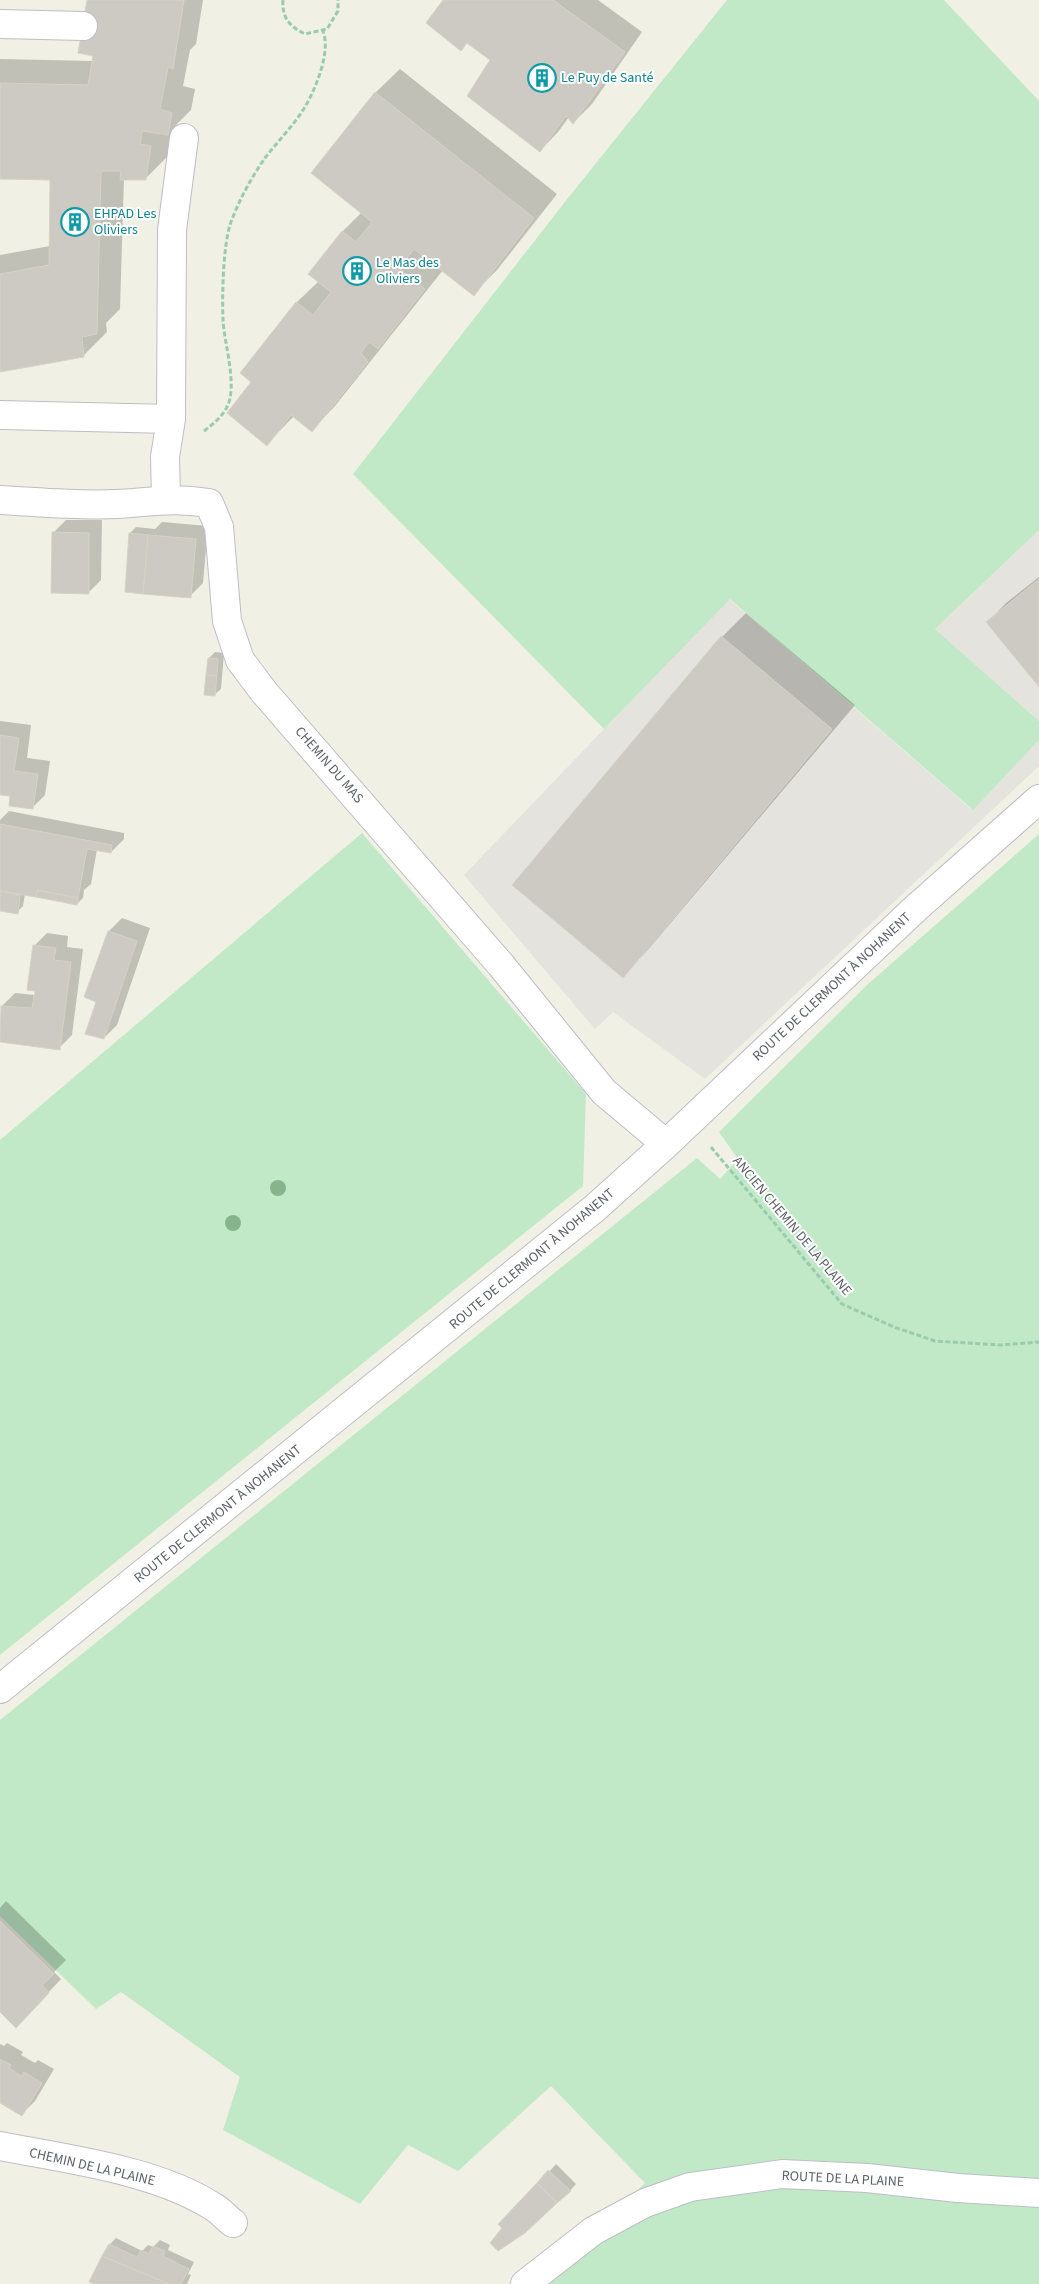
<svg xmlns="http://www.w3.org/2000/svg" width="1039" height="2284" viewBox="0 0 1039 2284" font-family="'Source Sans 3',sans-serif">
<rect width="100%" height="100%" fill="#f0f0e5"/>
<path fill="#e4e3dd" d="M1039 530V721L935 629Z
M729 599 972 810 1039 740V766L705 1079 613 1012 595 1029 464 875Z"/>
<path fill="#c1e9c7" d="M727 0H944L1039 101V530L935 629 1039 721V740L973 810 730 599 604 729 353 474 568 198Z
M362 833 586 1094 583 1186 0 1655V1140Z
M1039 834V2284H541L645 2183 551 2086 458 2171 408 2145 360 2204 223 2130 240 2077 121 1992 96 2009 0 1916V1720L697 1158 720 1179 738 1159 719 1132 867 985Z"/>
<path fill="#0003" d="M88 0H203L196 44 190 50 183 86 195 89 191 110 173 128 169 155 145 179 124 178 120 309 106 323 107 332 83 356 0 371V255L50 246 51 179 0 178V59L93 61Z
M444 0H598L642 32 592 104 573 123 569 117 558 132 540 151 491 60 468 42Z
M400 69 557 194 497 270 473 294 443 270 335 406 312 430 294 416 267 444 253 382 242 373 297 302 319 281 310 273 343 231 362 212 312 173 376 92Z
M66 520H102L101 580 88 593 53 533Z
M162 522 208 526 203 583 190 596 130 533 136 527 155 529Z
M1039 577V685L988 622 1006 603Z
M746 613 855 705 646 952 622 976 722 637Z
M215 652 224 653 221 689 214 695 209 658Z
M0 721 31 725 27 758 50 761 45 795 32 808 12 795 0 793Z
M9 811 124 833V839L111 852 97 849 91 884 84 890 83 898 77 904 25 894 23 906 17 912 0 909V820Z
M122 918 150 928 117 1025 104 1038 98 1001 109 931Z
M47 933 68 936 67 947 83 949 72 1035 59 1048 0 1041 2 1006 15 993 35 995 34 946Z
M6 1901 66 1960 54 1972 61 1979 29 2013 0 2010V1908Z
M7 2043 23 2052 21 2055 35 2063 38 2060 54 2069 35 2101 22 2114 0 2101V2044L4 2046Z
M556 2164 576 2184 570 2191 539 2183Z
M116 2238 142 2251 148 2245 153 2247 160 2240 170 2245 168 2250 194 2262 188 2274 191 2275 187 2284H97L110 2244Z"/>
<path fill="#cccac2" stroke="#d6d3c3" d="M87 0H184L173 69 168 67 160 109 172 113 168 135 142 131 140 144 151 146 146 180H120L121 171H101L97 334 82 337 84 357 0 372V274L49 265 50 180 0 179V83L88 85 93 56 78 53Z
M443 0H553L625 52 573 124 566 116 540 152 467 96 490 60 467 43 461 51 426 23Z
M375 92 534 218 474 296 414 249 399 268 425 289 378 349 369 342 361 353 368 362 312 432 291 415 267 446 227 413 251 382 240 373 296 302 313 315 331 292 308 274 342 231 356 242 372 222 311 173Z
M52 532 89 533V594L51 593Z
M129 533 148 535 143 594 125 592Z
M148 535 196 539 191 598 143 594Z
M1039 579V687L986 622Z
M721 636 832 729 623 978 512 885Z
M208 658 218 659 217 676 206 675Z
M206 675 217 676 215 696 204 695Z
M0 735 19 738 14 771 38 774 33 809 9 806 10 796 0 795Z
M0 824 112 845 111 853 87 849 78 898 37 890 36 897 0 891Z
M37 890 78 898 77 905 36 897Z
M0 891 20 895 18 914 0 911Z
M108 931 137 941 104 1039 85 1034 96 1002 84 997Z
M33 945 56 948 54 960 71 962 60 1050 0 1042 1 1006 32 1008 35 991 27 990Z
M0 1921 54 1974 42 1985 49 1993 16 2028 0 2012Z
M0 2059 11 2065 9 2068 21 2076 24 2072 42 2083 22 2116 0 2103Z
M548 2170 571 2191 557 2203 537 2183Z
M537 2183 557 2203 525 2233 498 2251 490 2243 502 2228 498 2224Z
M109 2244 137 2257 141 2250 149 2254 153 2246 165 2251 163 2256 189 2269 181 2284H169L102 2256Z
M102 2256 169 2284H94L89 2282Z"/>
<g fill="none" stroke-linecap="round" stroke-linejoin="round">
<defs>
<path id="minor" d="M0 24 83 26
M0 415 171 419
M166 498 165 457 171 419 172 230 184 138
M0 500C39 502 78 506 116 504 152 502 172 497 209 503L219 527 227 621 240 660 264 692 501 965 604 1092 666 1144
M0 1689 595 1208 666 1144 916 908 1039 799
M0 2146C66 2159 156 2170 212 2206 220 2210 226 2218 233 2223
M525 2284 593 2231 645 2203 690 2187 782 2174 867 2178 958 2188 1039 2193"/>
</defs>
<use href="#minor" stroke="#bdbec5" stroke-width="30"/>
<path stroke="#99cbaf" stroke-width="3" stroke-dasharray="5 2.5" stroke-linecap="butt" d="M283 0C282 18 289 26 305 34L327 29 338 11V0
M204 431C213 424 222 417 227 407 238 386 224 343 223 320 222 295 223 248 230 225 238 202 251 178 265 158 278 141 294 125 305 107 316 88 331 52 323 31
M711 1147 842 1304 894 1327 935 1341 1001 1345 1039 1342"/>
<use href="#minor" stroke="#fff" stroke-width="28"/>
</g>
<g fill="#86b58b">
<circle cx="278" cy="1188" r="8"/>
<circle cx="233" cy="1223" r="8"/>
</g>
<defs>
<symbol id="building-ring" viewBox="-11 -11 22 22"><circle r="9.5" fill="#fff" stroke="#0f9aa8" stroke-width="1.5"/><path d="M-4-6H4V6H1V3H-1V6H-4ZM-2.5-4.3h1.7v1.8h-1.7ZM.8-4.3h1.7v1.8H.8ZM-2.5-1h1.7V.8h-1.7ZM.8-1h1.7V.8H.8Z" fill="#0f9aa8"/></symbol>
</defs>
<g fill-rule="evenodd">
<use href="#building-ring" x="526" y="62" width="32" height="32"/>
<use href="#building-ring" x="59" y="206" width="32" height="32"/>
<use href="#building-ring" x="341" y="255" width="32" height="32"/>
</g>
<g text-anchor="middle" dominant-baseline="central" stroke-width="4" stroke-linejoin="round" paint-order="stroke">
<g font-size="14" fill="#0d838f" stroke="#fff" text-anchor="start">
<text x="561" y="78">Le Puy de Santé</text>
<text x="94" y="214">EHPAD Les<tspan x="94" dy="16">Oliviers</tspan></text>
<text x="376" y="263">Le Mas des<tspan x="376" dy="16">Oliviers</tspan></text>
</g>
<g font-size="14" fill="#5d6067" stroke="#fff">
<text transform="translate(329 765) rotate(49)">CHEMIN DU MAS</text>
<text transform="translate(832 987) rotate(-43)">ROUTE DE CLERMONT À NOHANENT</text>
<text transform="translate(792 1226) rotate(50)">ANCIEN CHEMIN DE LA PLAINE</text>
<text transform="translate(532 1259) rotate(-40)">ROUTE DE CLERMONT À NOHANENT</text>
<text transform="translate(218 1514) rotate(-39)">ROUTE DE CLERMONT À NOHANENT</text>
<text transform="translate(92 2167) rotate(13)">CHEMIN DE LA PLAINE</text>
<text transform="translate(843 2179) rotate(3)">ROUTE DE LA PLAINE</text>
</g>
</g>
</svg>
